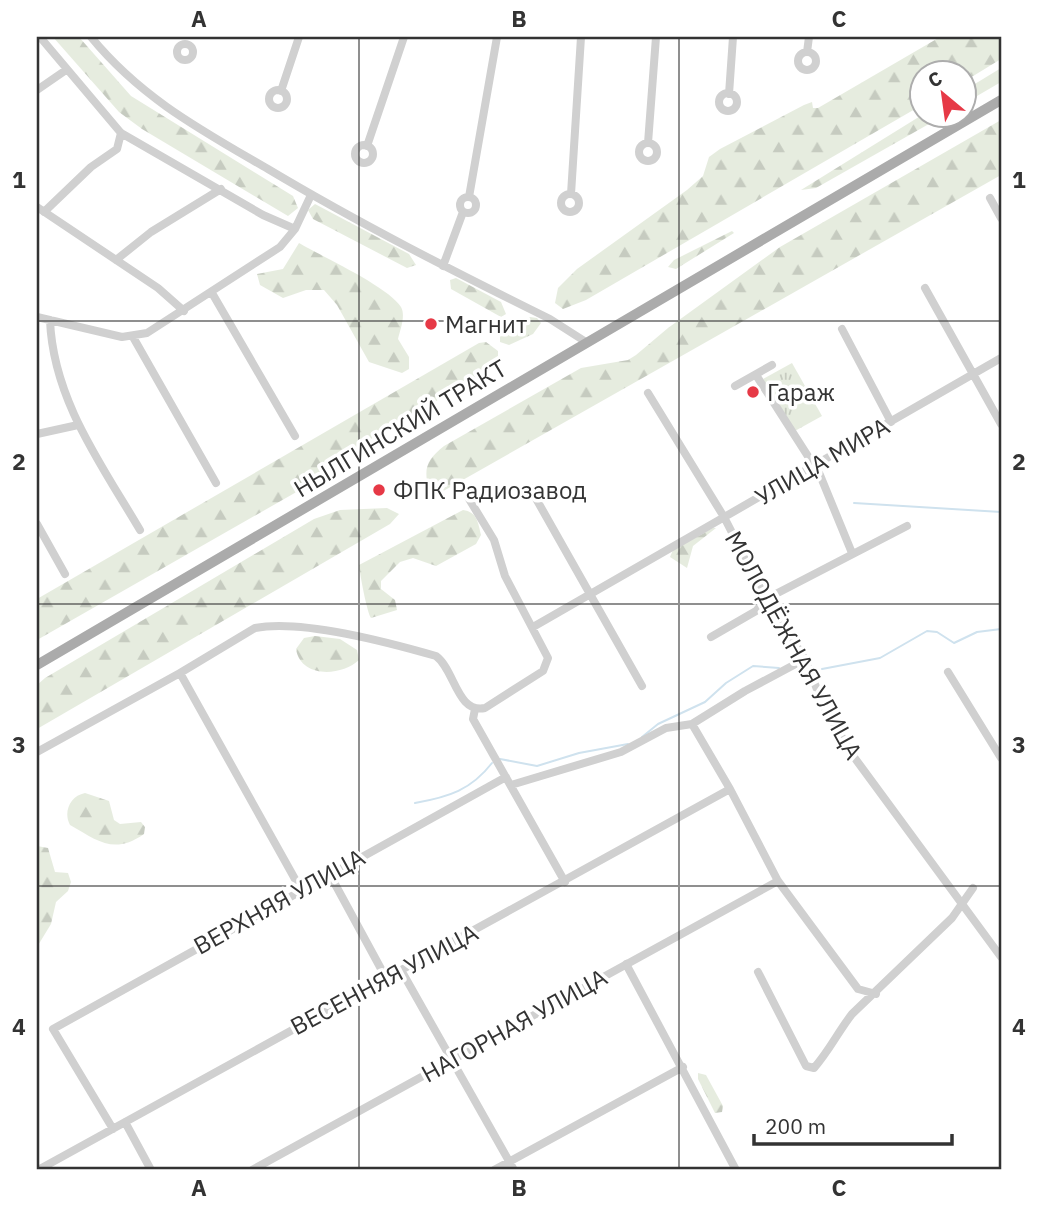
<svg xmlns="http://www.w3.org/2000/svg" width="1038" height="1207" viewBox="0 0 1038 1207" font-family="'IBM Plex Sans',sans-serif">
<defs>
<pattern id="grass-tufts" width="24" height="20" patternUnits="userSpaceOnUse" patternTransform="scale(1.75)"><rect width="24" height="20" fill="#e6ecdf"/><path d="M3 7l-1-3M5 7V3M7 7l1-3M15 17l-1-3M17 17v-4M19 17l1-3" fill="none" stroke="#c6cbc0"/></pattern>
<pattern id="forest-firs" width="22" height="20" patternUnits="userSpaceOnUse" patternTransform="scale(1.75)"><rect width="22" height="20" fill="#e6ecdf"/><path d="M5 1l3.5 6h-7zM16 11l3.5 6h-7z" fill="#c6cbc0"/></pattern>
</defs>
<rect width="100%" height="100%" fill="#fff"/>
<path fill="url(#grass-tufts)" d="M792 363 822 416 793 432 763 379Z"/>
<path fill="url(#forest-firs)" d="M53 37H79L131 96 293 196 298 208 288 216 142 129 119 112Z
M940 37H1001V59L965 81 964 74H922V105L586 300 563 309 555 303 558 288 577 269 687 190 703 176 709 157 720 149 804 105 812 102 813 108H818Z
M1001 68V82L965 103V90Z
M922 115 943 116 816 188 801 190Z
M1001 120V175L438 494 429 489C423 468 427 460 444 446L581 368 628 360 636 355 668 328 780 247Z
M315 204 409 254 416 265 407 268 313 219 308 210Z
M732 231 734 233 676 269 668 267 674 260Z
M299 243C321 256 389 287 401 307 406 316 400 330 398 339L409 357V369L402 373 369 362 337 305 324 290H306L283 298 260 285 257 274 283 269Z
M456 278 501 302 506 314 501 317 451 289 450 280Z
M530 317 537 318 541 323 533 334 509 345 500 342V335Z
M486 342 498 351V362L491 369 328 464V474L37 640V599L479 343Z
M387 508 399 514 390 524 37 729V685L45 678 314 519 340 510Z
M463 510C477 512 478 522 481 535L476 544 436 566 413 558 400 562 381 581V589L395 600 397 610 371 618C367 612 360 575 359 565Z
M713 528H716L693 546 687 568 670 557 673 550Z
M315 636 340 639 357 650 359 660C342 676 301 679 296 649L304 638Z
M85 793 109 801 114 820 120 824 141 822 145 827 144 834C114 855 98 841 70 825 63 812 70 796 85 793Z
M37 846 48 848 55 872 68 873 71 882 68 891 56 902 51 924 37 947Z
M698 1073 706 1075 723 1106 722 1112 715 1113 698 1079Z"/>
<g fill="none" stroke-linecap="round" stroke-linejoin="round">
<path stroke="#cfe2ee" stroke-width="2" d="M854 503 1001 512
M822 669 880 658 927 631 937 632 954 643 977 632 1001 629
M797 670 803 669
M642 737 658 724 705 702 726 683 753 666 779 668
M500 759 537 766 579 753 628 744
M415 803C449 797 471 790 492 763"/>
<path stroke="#d0d0d0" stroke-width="8" d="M40 37 121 133 263 215 295 229
M91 37C141 98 201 130 268 169 360 224 455 272 550 319L586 342
M177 52a8 8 0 1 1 16 0a8 8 0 1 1-16 0Z
M807 52 809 37
M798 61a9 9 0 1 1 18 0a9 9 0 1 1-18 0Z
M37 90 66 70
M269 99a9 9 0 1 1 18 0a9 9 0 1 1-18 0Z
M281 91 299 37
M719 102a9 9 0 1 1 18 0a9 9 0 1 1-18 0Z
M729 94 733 37
M648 143 656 37
M639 152a9 9 0 1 1 18 0a9 9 0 1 1-18 0Z
M355 154a9 9 0 1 1 18 0a9 9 0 1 1-18 0Z
M367 146 404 37
M571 194 581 37
M561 203a9 9 0 1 1 18 0a9 9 0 1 1-18 0Z
M460 205a8 8 0 1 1 16 0a8 8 0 1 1-16 0Z
M469 197 497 37
M990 198 1001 218
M37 207 158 288 184 311
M44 212 91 167 117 149 121 133
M116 260 151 232 221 189
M443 266 463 212
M925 288 1001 424
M212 293 295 436
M37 317 122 337 147 333 280 247 295 229 311 195
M50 320C53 399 101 464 140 530
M842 329 891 422
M133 337 216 483
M756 375 820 475 852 553
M735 386 772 365
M648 393 724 517 766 599 805 659 824 707 854 757 1001 957
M37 434 78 425
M530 488 642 686
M37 524 65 574
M533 627 1001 358
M711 637 756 611 766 599 907 526
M948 672 1001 758
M180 673 255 628C300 619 391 643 436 656 455 670 457 714 485 708L543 671 548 658 505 576 494 540 469 499
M475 709 473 719 565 882
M692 724 730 789 778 881 858 989 876 994
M37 752 180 673 300 888
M511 785 621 752 666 728 692 724 745 691 805 659
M329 873 386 978
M626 964 736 1170
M401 970 514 1170
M758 972 806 1066 814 1068C829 1051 838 1032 852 1014L952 918 973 888
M125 1122 151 1170
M113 1129 53 1029 506 777
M38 1170 730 789
M252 1170 778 881
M494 1170 683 1067"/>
<path stroke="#ababab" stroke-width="10" d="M37 665 1001 100"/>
</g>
<path fill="none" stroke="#333" stroke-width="2" stroke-opacity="0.55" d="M359 37V1170M679 37V1170M37 321H1001M37 604H1001M37 886H1001"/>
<g fill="#e63946" stroke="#fff" stroke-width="2.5">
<circle cx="431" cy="324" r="7"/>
<circle cx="753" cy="392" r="7"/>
<circle cx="379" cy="490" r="7"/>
</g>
<g text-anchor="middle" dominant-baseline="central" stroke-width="7" stroke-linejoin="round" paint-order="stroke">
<g font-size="24" fill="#333" stroke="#fff" text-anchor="start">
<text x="445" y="324">Магнит</text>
<text x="767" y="392">Гараж</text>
<text x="393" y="490">ФПК Радиозавод</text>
</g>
<g font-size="24" fill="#333" stroke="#fff">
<text transform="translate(400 428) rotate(-31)">НЫЛГИНСКИЙ ТРАКТ</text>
<text transform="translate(822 461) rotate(-30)">УЛИЦА МИРА</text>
<text transform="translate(794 645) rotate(61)">МОЛОДЁЖНАЯ УЛИЦА</text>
<text transform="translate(279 901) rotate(-29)">ВЕРХНЯЯ УЛИЦА</text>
<text transform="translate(384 979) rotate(-28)">ВЕСЕННЯЯ УЛИЦА</text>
<text transform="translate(514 1025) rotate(-29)">НАГОРНАЯ УЛИЦА</text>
</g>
</g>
<rect width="1038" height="1207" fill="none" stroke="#ffffff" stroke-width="77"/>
<g transform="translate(943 94) rotate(331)"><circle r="33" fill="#ffffff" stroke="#adadad" stroke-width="2"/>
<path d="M0-5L12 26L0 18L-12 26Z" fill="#e63946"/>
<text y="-10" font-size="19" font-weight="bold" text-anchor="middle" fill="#333333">С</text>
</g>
<path d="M754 1134v10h198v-10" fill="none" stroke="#333333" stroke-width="3.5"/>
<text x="765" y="1134" font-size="21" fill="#333333" stroke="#ffffff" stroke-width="5" paint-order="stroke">200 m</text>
<rect x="38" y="38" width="962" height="1130" fill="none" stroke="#333" stroke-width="2.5"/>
<g font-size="23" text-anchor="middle" font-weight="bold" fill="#333">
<text x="199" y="27">A</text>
<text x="519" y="27">B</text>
<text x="839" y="27">C</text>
<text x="19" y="188">1</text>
<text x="1019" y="188">1</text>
<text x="19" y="470">2</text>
<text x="1019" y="470">2</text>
<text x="19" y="753">3</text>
<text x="1019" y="753">3</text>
<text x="19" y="1035">4</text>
<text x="1019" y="1035">4</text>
<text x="199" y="1196">A</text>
<text x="519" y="1196">B</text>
<text x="839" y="1196">C</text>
</g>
</svg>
